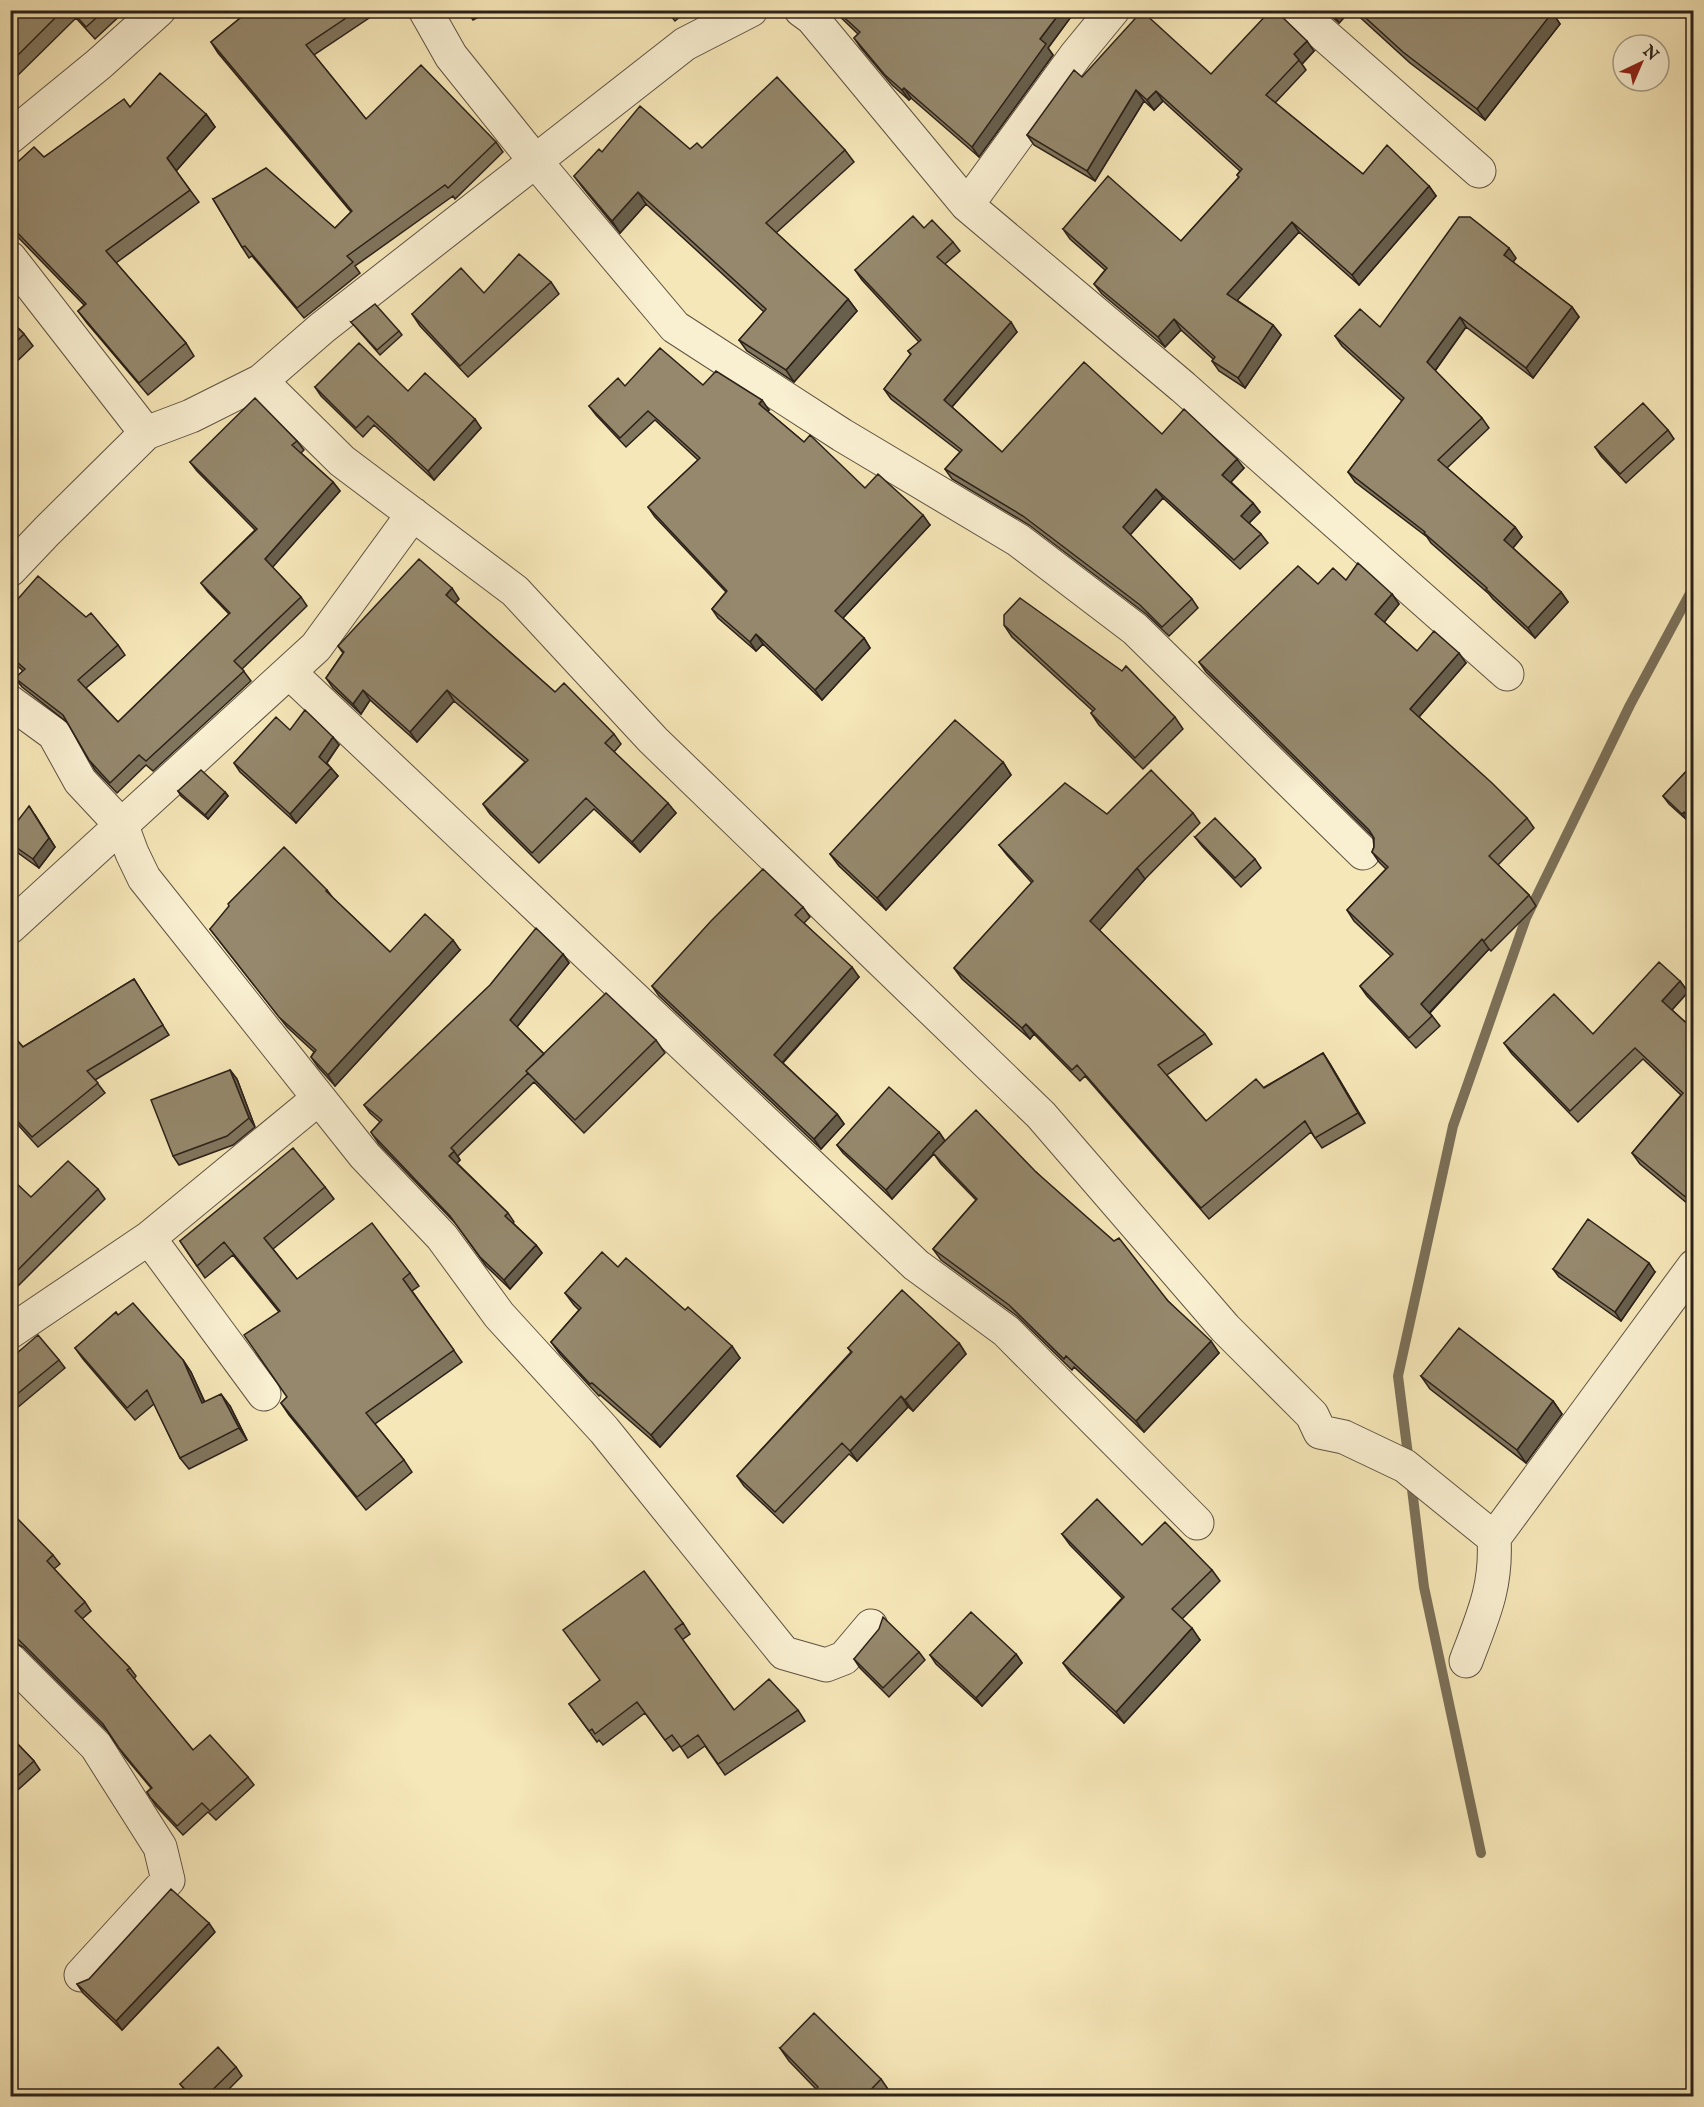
<svg xmlns="http://www.w3.org/2000/svg" width="1704" height="2107" viewBox="0 0 1704 2107" font-family="'IM FELL English',serif">
<rect width="100%" height="100%" fill="#f6e7b8"/>
<filter id="stains"><feTurbulence type="fractalNoise" baseFrequency=".00333" numOctaves="4"/><feColorMatrix values="0 0 0 0 .2 0 0 0 0 .09 0 0 0 0 .02 0 0 0 .5 -.17"/></filter>
<radialGradient id="worn" r=".72"><stop offset=".6" stop-color="#630" stop-opacity="0"/><stop offset="1" stop-color="#630" stop-opacity=".3"/></radialGradient>
<g fill="none" stroke-linecap="round" stroke-linejoin="round">
<path stroke="#7b7058" stroke-width="10" d="M1409 1463 1398 1376 1453 1126 1526 918 1630 705 1694 586
M1411 1481 1424 1587 1481 1853"/>
<defs>
<path id="street" d="M425 10 451 56 536 162 675 327 842 435 1018 540 1135 629 1363 853
M801 10 812 18 967 205 1183 387 1507 674
M1296 10 1479 171
M10 137 99 64 159 10
M967 205 1076 55 1113 10
M10 258 146 433
M261 381 342 461 515 591 653 740 1041 1115 1225 1328 1312 1415 1320 1432 1344 1437 1405 1466 1494 1538
M10 570 47 531 146 433 191 416 261 381 322 328 685 44 751 10
M289 672 916 1265 1006 1331 1197 1523
M10 702 54 734 80 781 122 826 132 853 144 878 365 1156 442 1237 499 1315 604 1430 784 1653 826 1665 844 1658 871 1626
M10 927 316 647 413 514
M149 1238 264 1394
M10 1332 149 1238 319 1098
M10 1660 96 1746 160 1847 168 1880 81 1975
M1466 1661C1483 1616 1497 1587 1494 1538L1694 1266"/>
</defs>
<use href="#street" stroke="#5e5241" stroke-width="35"/>
<use href="#street" stroke="#f9efd1" stroke-width="33"/>
</g>
<path fill="#80755d" stroke="#2b2119" stroke-width="1.5" d="M10 10H126L95 39 76 18 10 83Z
M250 10H381L314 55 366 119 496 142 503 152 455 199 453 196 355 266 360 273 304 318 252 256 249 258 242 247 213 199 335 228 351 212 218 53 211 42Z
M466 10H492L473 20Z
M666 10H688L675 21Z
M833 10H1076L1048 48 1053 55 979 157 911 98 909 100 892 85 861 48 854 38 858 34Z
M1324 10H1351L1339 23Z
M1352 10H1563L1556 18 1560 24 1485 120 1410 63Z
M1314 51 1302 64 1306 70 1275 103 1363 174 1429 186 1436 196 1359 285 1299 232 1237 300 1273 325 1281 335 1245 388 1219 371 1212 361 1213 359 1181 330 1165 347 1102 294 1094 284 1105 270 1070 239 1063 229 1181 241 1239 177 1237 175 1240 171 1163 101 1154 110 1144 101 1095 181 1034 145 1027 135 1082 77 1211 74Z
M130 107 206 114 215 127 176 171 199 202 116 263 186 343 194 356 148 395 87 323 78 311 84 305 10 229V169L44 157Z
M702 148 845 150 854 162 776 233 848 299 857 311 794 382 747 351 739 340 764 312 646 204 620 233 583 188 574 176 602 152 690 149Z
M924 228 953 242 960 251 945 264 1017 332 952 407 1002 452 1162 434 1244 468 1231 482 1253 503 1260 512 1249 523 1261 534 1268 543 1240 569 1163 498 1130 535 1192 599 1198 608 1169 636 1146 614 1029 525 952 479 945 469 960 452 891 399 884 389 911 355 908 351 919 342 862 280 855 270Z
M1516 258 1513 262 1572 307 1579 317 1533 378 1466 327 1435 371 1482 418 1489 428 1447 468 1515 527 1522 537 1513 548 1561 592 1568 602 1535 638 1493 599 1489 594 1431 543 1427 537 1355 482 1348 472 1402 401 1342 346 1335 336 1380 327Z
M551 282 559 294 468 377 420 326 412 314 484 293Z
M10 320 24 334 33 346 10 368Z
M351 322 399 331 402 335 380 355Z
M703 385 769 410 767 411 804 442 865 488 930 525 843 618 864 638 870 648 822 700 763 644 756 651 718 618 712 609 726 592 655 517 648 507 698 460 655 420 626 447 596 415 589 406 625 386Z
M315 387 408 391 481 428 434 480 374 425 363 437 321 396Z
M1668 430 1674 439 1626 483 1601 456 1595 447Z
M297 441 304 450 301 453 333 482 340 491 272 567 301 597 307 606 242 669 251 681 153 771 146 765 117 793 95 770 89 760 68 723 22 687 15 678 23 671 10 659V608L118 645 125 655 86 688 118 722 229 614 208 592 201 583 255 530 197 471 190 462Z
M1346 580 1392 594 1399 604 1384 622 1417 651 1466 663 1419 717 1527 818 1534 828 1498 865 1529 895 1536 906 1491 951 1489 949 1430 1013 1440 1026 1416 1048 1367 996 1360 986 1391 956 1354 921 1347 910 1386 869 1379 862 1372 852 1374 847 1373 837 1206 672 1199 662 1318 584Z
M459 599 455 603 555 692 614 734 621 744 614 752 676 813 640 852 594 809 539 863 490 814 483 804 525 762 454 701 417 742 370 700 361 714 333 688 326 678 343 653 338 646Z
M1004 625 1175 717 1183 729 1143 769 1099 725 1091 713 1093 711 1012 637Z
M290 730 339 745 327 763 331 768 338 776 296 823 240 772 234 763Z
M1003 762 1011 775 886 910 839 866 830 854Z
M1694 763V824L1690 821 1689 822 1669 804 1663 796Z
M178 791 225 792 228 796 208 819 181 796Z
M1193 813 1200 823 1145 879 1099 930 1205 1034 1212 1044 1167 1075 1206 1121 1323 1053 1330 1064 1365 1123 1322 1148 1311 1132 1209 1219 1085 1076 1080 1081 1034 1034 1030 1039 962 979 954 968 1032 883 1007 855 999 845 1107 814Z
M35 815 55 847 39 868 10 847V831Z
M1195 837 1255 859 1261 868 1241 887 1202 846Z
M327 890 333 898 390 952 460 950 335 1086 318 1067 311 1057 314 1052 287 1027 210 929Z
M803 907 810 917 804 923 859 977 783 1063 837 1114 844 1124 821 1149 659 996 652 986Z
M563 954 569 963 517 1027 544 1054 656 1040 665 1053 584 1133 534 1082 458 1156 460 1160 457 1163 508 1213 514 1222 513 1223 536 1245 542 1253 510 1289 486 1266 456 1224 379 1144 371 1132 380 1122 370 1113 364 1105Z
M134 979 169 1035 95 1080 105 1093 38 1147 10 1116V1032L23 1047Z
M1680 981 1688 992 1672 1010 1694 1030V1209L1640 1164 1632 1153 1681 1095 1643 1059 1578 1122 1512 1054 1504 1043 1593 1034Z
M230 1070 237 1079 255 1127 233 1145 179 1165 173 1156Z
M939 1132 945 1141 1036 1172 1168 1301 1219 1353 1144 1432 1074 1367 1072 1370 1017 1316 941 1260 933 1249 976 1200 941 1164 934 1154 892 1199 843 1153 837 1145Z
M325 1187 334 1199 273 1249 297 1279 410 1273 419 1286 412 1291 462 1362 375 1424 404 1460 412 1472 366 1510 289 1415 281 1403 287 1397 279 1312 233 1255 205 1278 180 1241Z
M10 1188 31 1197 98 1189 105 1199 10 1294Z
M618 1267 740 1358 660 1447 600 1395 599 1396 560 1354 551 1342 579 1310 574 1305 565 1293Z
M1553 1269 1655 1272 1621 1321 1559 1277Z
M118 1315 183 1360 191 1372 205 1402 230 1406 247 1440 189 1469 180 1458 154 1404 135 1420 83 1359 75 1348Z
M959 1343 966 1354 913 1411 908 1407 857 1461 849 1454 783 1523 744 1486 737 1476 851 1352 848 1348Z
M10 1359 59 1360 65 1368 17 1408 10 1400Z
M1421 1376 1553 1401 1562 1414 1526 1463 1430 1389Z
M10 1518 53 1555 60 1564 54 1569 85 1602 91 1611 82 1619 130 1668 136 1676 134 1679 193 1750 248 1777 254 1785 216 1820 208 1812 183 1835 156 1806 147 1792 151 1788 125 1757 108 1732 23 1647 14 1642H10Z
M1062 1534 1142 1545 1212 1570 1220 1581 1182 1619 1200 1640 1124 1723 1071 1674 1063 1663 1122 1598 1070 1545Z
M683 1623 690 1634 682 1640 734 1710H798L805 1721 725 1775 705 1746 688 1758 680 1746 673 1751 645 1713 603 1745 599 1740 597 1742 569 1704Z
M919 1652 925 1660 889 1697 860 1668 854 1659Z
M1016 1654 1022 1663 982 1706 936 1664 930 1655Z
M10 1736 34 1761 40 1770 10 1797Z
M215 1932 122 2030 83 1993 77 1984Z
M780 2048 881 2079 890 2092 886 2097H809L816 2089 789 2061Z
M236 2067 242 2076 221 2097H190L180 2084Z"/>
<path fill="#685f4c" stroke="#2b2119" stroke-width="1.5" d="M1062 10H1076L1048 48 1053 55 979 157 972 147 1040 39Z
M1334 10H1351L1339 23 1332 12Z
M1549 10H1563L1556 18 1560 24 1485 120 1477 109Z
M1307 41 1314 51 1302 64 1294 54Z
M904 88 911 98 909 100 902 90Z
M1136 90 1144 101 1095 181 1087 171Z
M1156 91 1163 101 1154 110 1147 100Z
M206 114 215 127 176 171 167 158Z
M1429 186 1436 196 1359 285 1352 275Z
M638 192 646 204 620 233 612 221Z
M1292 222 1299 232 1234 304 1227 294Z
M1509 248 1516 258 1511 265 1504 255Z
M848 299 857 311 794 382 786 370Z
M1572 307 1579 317 1533 378 1526 368Z
M1460 317 1466 327 1434 372 1427 362Z
M1174 319 1181 330 1165 347 1158 337Z
M1011 322 1017 332 950 409 944 400Z
M1273 325 1281 335 1245 388 1238 378Z
M762 400 769 410 765 414 759 404Z
M475 419 481 428 434 480 428 471Z
M1237 459 1244 468 1229 484 1222 475Z
M333 482 340 491 271 569 265 559Z
M1156 489 1163 498 1129 536 1123 527Z
M1253 503 1260 512 1247 525 1241 516Z
M923 515 930 525 841 620 835 611Z
M1515 527 1522 537 1511 550 1504 540Z
M452 588 459 599 453 605 446 595Z
M1561 592 1568 602 1535 638 1528 628Z
M1392 594 1399 604 1382 625 1375 614Z
M756 634 763 644 756 651 750 642Z
M864 638 870 648 822 700 815 690Z
M1459 653 1466 663 1417 719 1410 709Z
M363 690 370 700 361 714 353 704Z
M447 690 454 701 417 742 410 732Z
M333 737 339 745 325 765 319 757Z
M1003 762 1011 775 886 910 877 898Z
M331 768 338 776 296 823 290 814Z
M225 792 228 796 208 819 205 815Z
M668 803 676 813 640 852 632 842Z
M29 806 55 847 39 868 33 859Z
M1684 812 1690 821 1689 822 1682 814Z
M1137 868 1145 879 1098 932 1090 921Z
M1482 939 1489 949 1428 1014 1421 1004Z
M453 940 460 950 335 1086 328 1075Z
M563 954 569 963 516 1028 510 1020Z
M852 967 859 977 781 1064 774 1055Z
M1680 981 1688 992 1670 1012 1662 1001Z
M1026 1024 1034 1034 1030 1039 1022 1028Z
M1323 1053 1330 1064 1365 1123 1358 1113Z
M230 1070 237 1079 255 1127 249 1118Z
M837 1114 844 1124 821 1149 814 1139Z
M939 1132 945 1141 892 1199 886 1190Z
M454 1151 460 1160 455 1165 449 1156Z
M536 1245 542 1253 510 1289 504 1280Z
M1649 1263 1655 1272 1621 1321 1615 1312Z
M1211 1341 1219 1353 1144 1432 1136 1421Z
M959 1343 966 1354 913 1411 905 1400Z
M732 1346 740 1358 660 1447 651 1435Z
M183 1360 191 1372 210 1415 202 1403Z
M221 1394 230 1406 247 1440 239 1428Z
M901 1396 908 1407 857 1461 850 1451Z
M1553 1401 1562 1414 1526 1463 1517 1450Z
M1192 1628 1200 1640 1124 1723 1116 1712Z
M1016 1654 1022 1663 982 1706 976 1698Z
M209 1923 215 1932 122 2030 116 2021Z"/>
<path fill="#95886c" stroke="#2b2119" stroke-width="1.5" d="M10 10H63L10 63Z
M71 10H105L86 27Z
M250 10H358L306 45 366 119 421 65 496 142 448 188 445 185 347 256 353 262 297 308 245 246 242 247 213 199 266 168 335 228 352 211 211 42Z
M836 10H1062L1040 39 1046 44 972 147 904 88 902 90 885 75 854 38 860 32Z
M1271 10H1275L1307 41 1294 54 1299 60 1266 95 1363 174 1387 145 1429 186 1352 275 1292 222 1227 294 1273 325 1238 378 1212 361 1215 357 1174 319 1158 337 1094 284 1107 268 1063 229 1108 176 1181 241 1239 177 1237 175 1242 169 1156 91 1147 100 1136 90 1087 171 1027 135 1074 70 1082 77 1142 11 1211 74Z
M1357 10H1550L1552 13 1477 109 1403 52Z
M160 73 206 114 167 158 190 190 106 251 186 343 139 383 78 311 86 304 10 225V169L34 147 44 157 124 99 130 107Z
M777 77 845 150 766 223 848 299 786 370 739 340 766 309 638 192 612 221 574 176 599 149 602 152 640 106 690 149 697 143 702 148Z
M913 216 924 228 932 220 953 242 937 257 1011 322 944 400 1002 452 1084 362 1162 434 1184 409 1237 459 1222 475 1253 503 1241 516 1261 534 1234 560 1156 489 1123 527 1192 599 1162 627 1140 605 1023 516 945 469 962 450 884 389 911 354 908 351 921 340 855 270Z
M1459 217H1470L1509 248 1504 255 1572 307 1526 368 1460 317 1427 362 1482 418 1438 460 1515 527 1504 540 1561 592 1528 628 1486 589 1487 588 1424 533 1425 532 1348 472 1404 398 1335 336 1360 309 1380 327Z
M519 254 551 282 460 366 412 314 461 268 484 293Z
M375 304 399 331 377 350 351 322Z
M10 320 24 334 10 348Z
M359 343 408 391 425 373 475 419 428 471 368 416 356 428 315 387Z
M660 348 703 385 716 371 762 400 759 404 804 442 810 435 865 488 878 474 923 515 835 611 864 638 815 690 756 634 750 642 712 609 727 591 648 507 700 458 648 411 620 438 589 406 618 378 625 386Z
M255 398 297 441 292 445 333 482 265 559 301 597 234 661 244 671 146 761 139 755 110 783 89 760 63 715 15 678 25 669 10 656V608L38 576 86 617 91 613 118 645 78 680 118 722 230 613 201 583 257 529 190 462Z
M1643 403 1668 430 1620 474 1595 447Z
M419 559 452 588 446 595 555 692 564 683 614 734 605 743 668 803 632 842 586 798 532 853 483 804 528 760 447 690 410 732 363 690 353 704 326 678 344 652 338 646Z
M1358 563 1392 594 1375 614 1417 651 1434 631 1459 653 1410 709 1492 783 1527 818 1489 856 1529 895 1484 941 1482 939 1421 1004 1432 1016 1409 1038 1360 986 1393 954 1347 910 1388 867 1372 852 1374 847V838L1369 830 1199 662 1298 566 1318 584 1333 568 1346 580Z
M1020 598 1122 671 1126 666 1175 717 1135 758 1091 713 1095 709 1004 625V615Z
M305 710 333 737 319 757 331 768 290 814 234 763 276 717 290 730Z
M955 720 1003 762 877 898 830 854Z
M1694 763V821L1684 812 1682 814 1663 796Z
M201 770 225 792 205 815 178 791Z
M1151 770 1193 813 1137 868 1090 921 1205 1034 1158 1065 1206 1121 1256 1079 1264 1088 1323 1053 1358 1113 1315 1138 1305 1121 1201 1208 1077 1065 1072 1070 1026 1024 1022 1028 954 968 1033 881 999 845 1065 783 1107 814Z
M29 806 49 838 33 859 10 843V831Z
M1215 818 1255 859 1235 878 1195 837Z
M284 847 327 890 326 891 390 952 425 914 453 940 328 1075 311 1057 316 1050 279 1017 210 929 229 906 228 904Z
M763 869 803 907 795 915 852 967 774 1055 837 1114 814 1139 652 986 711 921Z
M536 928 563 954 510 1020 544 1054 526 1071 528 1073 451 1148 454 1151 449 1156 508 1213 505 1216 536 1245 504 1280 480 1257 450 1216 373 1135 371 1132 382 1120 364 1105 490 985Z
M1659 962 1680 981 1662 1001 1694 1030V1204L1632 1153 1683 1093 1635 1048 1570 1111 1504 1043 1554 994 1593 1034Z
M134 979 163 1025 87 1071 98 1083 32 1137 10 1113V1032L23 1047Z
M606 993 656 1040 575 1120 526 1071Z
M230 1070 249 1118 227 1136 173 1156 151 1100Z
M889 1087 939 1132 886 1190 837 1145Z
M976 1110 1036 1172 1114 1241 1119 1238 1168 1301 1211 1341 1136 1421 1066 1356 1064 1359 1009 1305 933 1249 977 1199 933 1153Z
M293 1148 325 1187 264 1238 297 1279 372 1223 410 1273 403 1279 454 1350 366 1413 404 1460 357 1497 281 1403 287 1397 244 1335 280 1311 224 1242 197 1266 180 1241Z
M68 1161 98 1189 10 1278V1188L16 1183 31 1197Z
M1588 1219 1649 1263 1615 1312 1553 1269Z
M602 1252 618 1267 626 1258 685 1310 688 1307 732 1346 651 1435 592 1383 590 1384 551 1342 581 1308 565 1293Z
M902 1290 959 1343 905 1400 901 1396 850 1451 842 1443 775 1512 737 1476 852 1352 848 1348Z
M133 1303 183 1360 202 1403 221 1394 239 1428 180 1458 147 1390 127 1408 75 1348 116 1312 118 1315Z
M1459 1328 1553 1401 1517 1450 1421 1376Z
M38 1335 59 1360 11 1399 10 1398V1359Z
M1097 1499 1142 1545 1165 1522 1212 1570 1172 1609 1192 1628 1116 1712 1063 1663 1124 1597 1062 1534Z
M14 1515 53 1555 47 1561 85 1602 75 1611 130 1668 127 1670 193 1750 210 1735 248 1777 210 1811 202 1803 177 1826 150 1797 147 1792 152 1788 119 1748 103 1724 17 1638 10 1634V1518Z
M644 1571 683 1623 675 1629 734 1710 769 1679 798 1710 718 1764 698 1735 681 1747 672 1735 665 1740 637 1702 595 1734 592 1729 589 1731 569 1704 600 1680 563 1630Z
M971 1612 1016 1654 976 1698 930 1655Z
M883 1617 919 1652 883 1688 854 1659 879 1629Z
M10 1736 34 1761 10 1783Z
M171 1889 209 1923 116 2021 77 1984 89 1979Z
M814 2013 881 2079 864 2097H809L818 2087 780 2048Z
M218 2047 236 2067 205 2097H192L180 2084Z"/>
<rect width="1704" height="2107" fill="none" stroke="#f6e7b8" stroke-width="36"/>
<rect x="12" y="12" width="1680" height="2083" fill="none" stroke="#2b2119" stroke-width="3"/>
<rect x="18" y="18" width="1668" height="2071" fill="none" stroke="#2b2119" stroke-width="1.5"/>
<g transform="translate(1641 63) rotate(44)"><circle r="28" fill="#f9efd1" stroke="#a79d87" stroke-width="1.5"/>
<path d="M0-4.5L10 22L0 15L-10 22Z" fill="#8f2418"/>
<text y="-9" font-size="16" font-weight="bold" text-anchor="middle" fill="#2b2119">N</text>
</g>
<rect width="100%" height="100%" filter="url(#stains)"/>
<rect width="100%" height="100%" fill="url(#worn)"/>
</svg>
